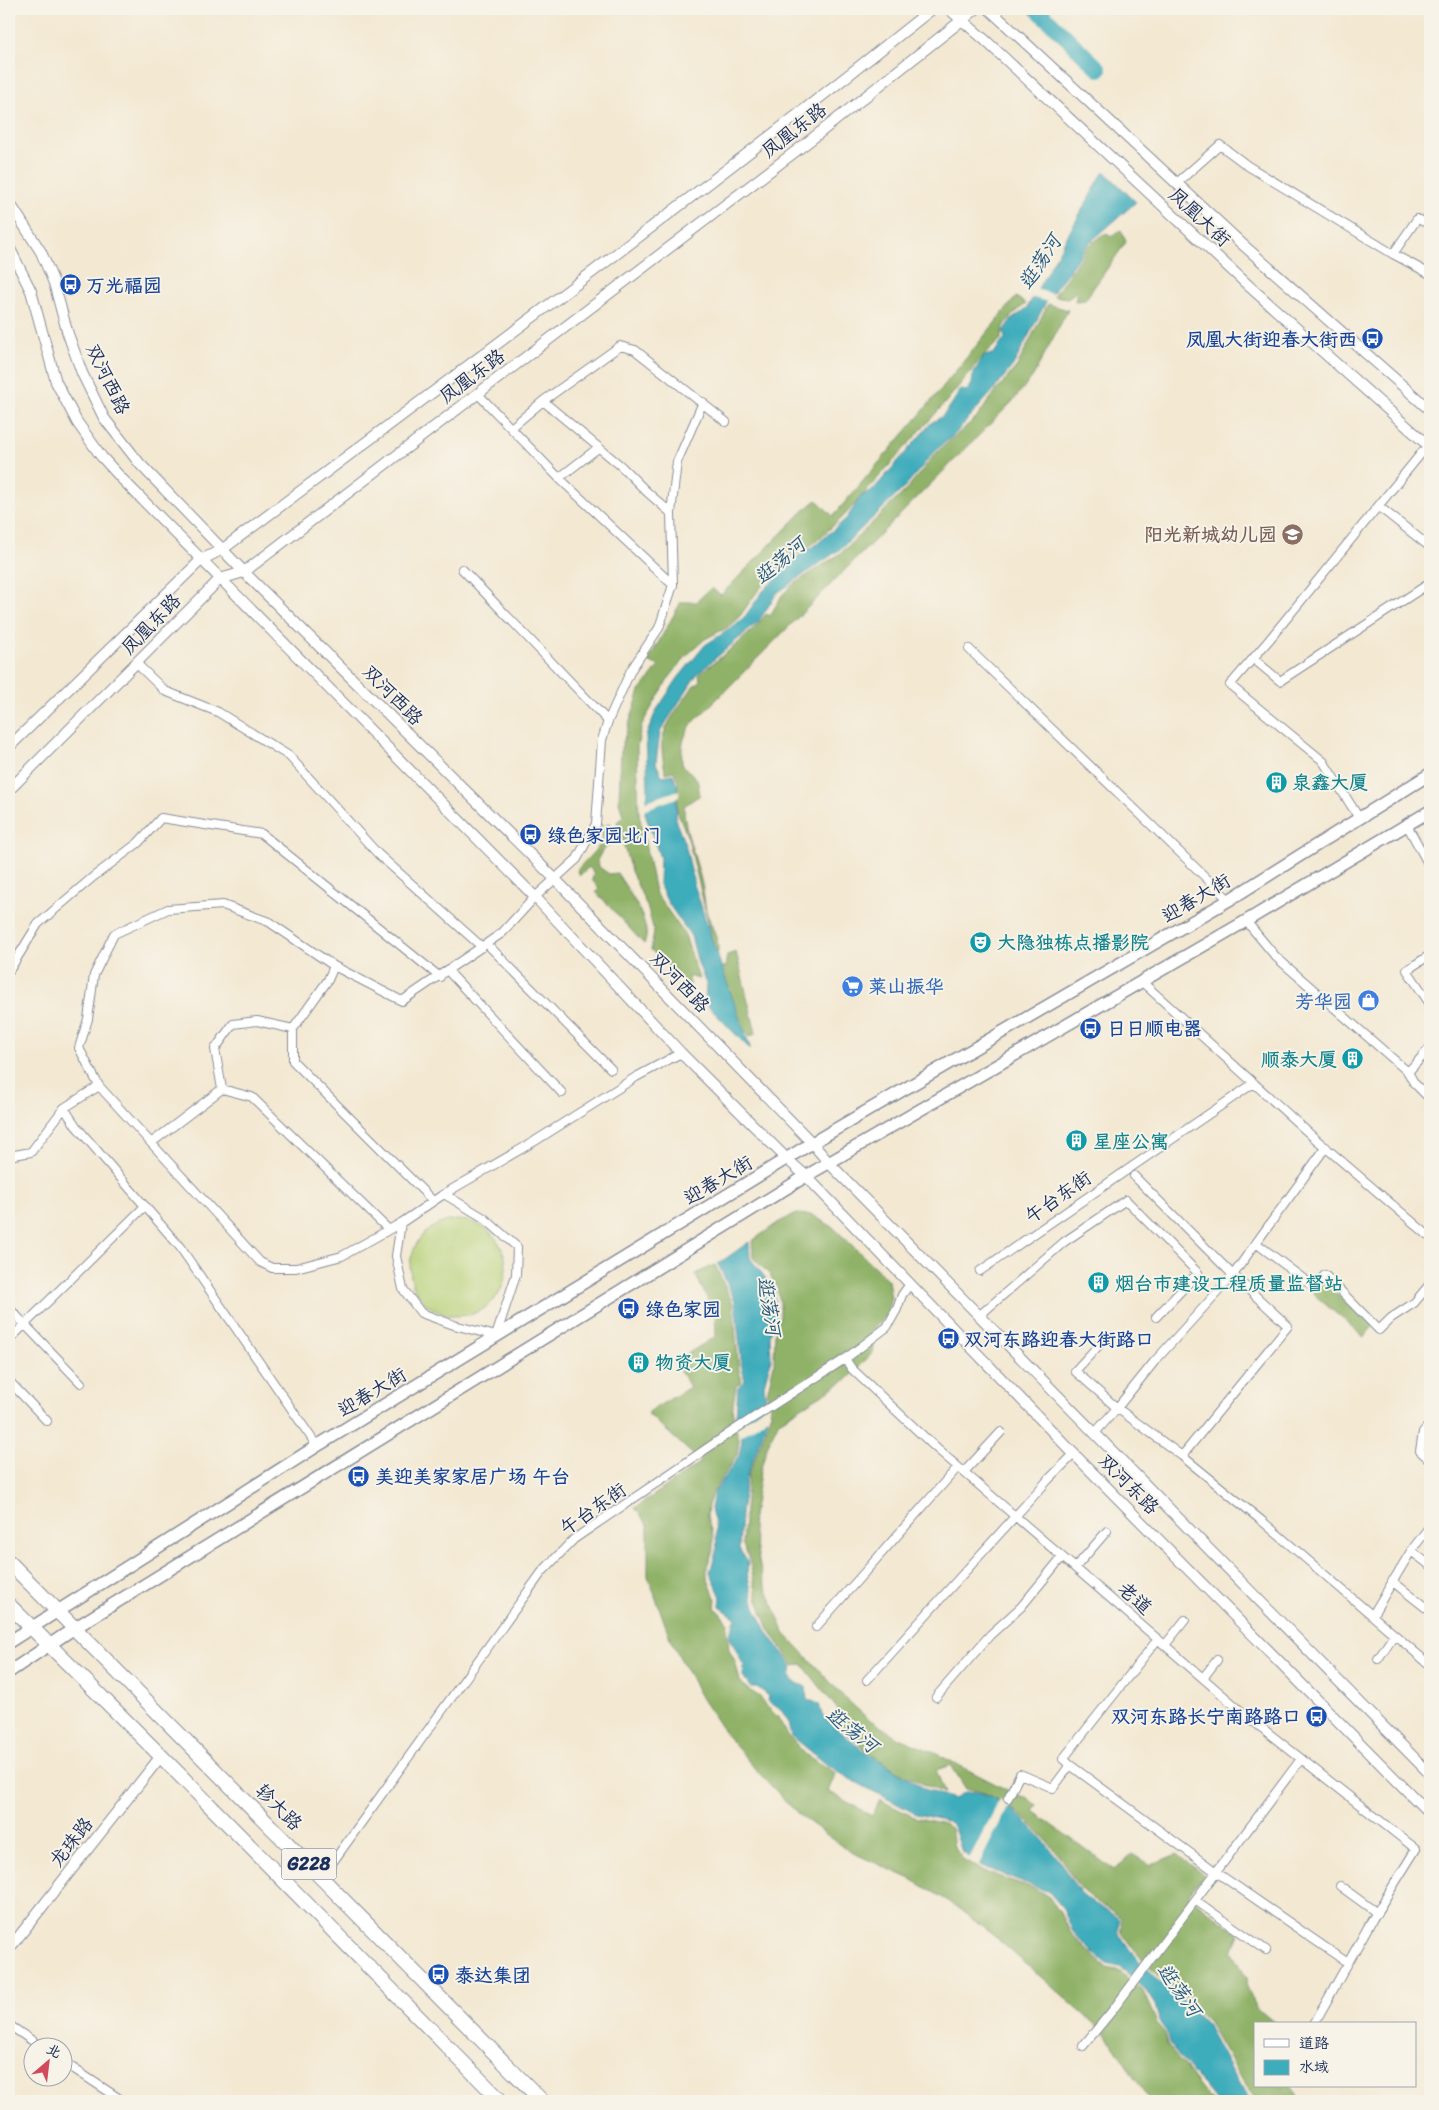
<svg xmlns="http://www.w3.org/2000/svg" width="1439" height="2110" viewBox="0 0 1439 2110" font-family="Sriracha,'LXGW WenKai TC',sans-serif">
<rect width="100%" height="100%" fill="#f7f3e8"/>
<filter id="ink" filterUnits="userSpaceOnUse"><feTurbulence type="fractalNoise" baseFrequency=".02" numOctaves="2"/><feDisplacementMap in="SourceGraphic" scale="10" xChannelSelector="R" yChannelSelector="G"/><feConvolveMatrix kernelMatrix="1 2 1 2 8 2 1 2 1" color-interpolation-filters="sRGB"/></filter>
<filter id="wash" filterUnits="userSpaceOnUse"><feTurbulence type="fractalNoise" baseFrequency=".0096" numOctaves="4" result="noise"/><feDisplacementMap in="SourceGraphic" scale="20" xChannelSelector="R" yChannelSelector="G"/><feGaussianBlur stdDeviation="1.12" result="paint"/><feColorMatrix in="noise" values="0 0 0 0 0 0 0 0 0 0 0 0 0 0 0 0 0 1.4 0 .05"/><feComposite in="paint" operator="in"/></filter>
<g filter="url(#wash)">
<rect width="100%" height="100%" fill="#f3e8d2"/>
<path fill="#b5d076" stroke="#68806a" d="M410 1268a48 48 0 1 1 96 0a48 48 0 1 1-96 0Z"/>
<path fill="#90b267" stroke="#567062" d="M1121 230 1126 242 1085 300 1075 301 1077 291 1068 298 1054 296 1088 246 1106 233 1112 236Z
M1016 297 1026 304C1014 313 1001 324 1001 339L983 356 945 403 843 517 814 543 795 555 759 589 740 616 728 627 705 639 688 654 669 678 642 724 637 747 639 814 655 892 685 935 699 979 688 976 691 990 651 950 654 931 647 906 631 871 617 822 623 816 619 801 621 748 640 691 659 666 648 661 681 602H696L711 588 721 595 802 512 817 500 833 516 919 416Z
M1048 304 1068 310 1033 376 1012 402 691 725C682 739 681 748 682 764L697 779 700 795 684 806C683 827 696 858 701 880 704 890 704 901 706 911 710 924 723 945 716 958L719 966 725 968 727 955 736 952 756 1033 750 1037 738 1024 714 967 710 929 688 838 677 810 678 782 674 771 665 773C664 762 660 748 663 737 668 718 684 701 694 685L698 684 700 681 699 674C723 655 748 638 766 614L770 616 782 595 791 586 841 553 904 492 938 451 978 416 996 391 1017 366Z
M610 823 611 843C603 850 596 855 599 867L609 874 617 873C627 889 654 925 644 944L596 892 599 888 592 880 594 873 589 867 580 875 577 870 603 842 602 827Z
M796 1214 812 1215 833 1227 888 1280 891 1299 886 1317 872 1330 873 1352 849 1378 779 1421 767 1446 760 1472 752 1523 762 1577 784 1632 844 1697 867 1718 899 1738 935 1753 1015 1794 1028 1798 1037 1806 1033 1811 1114 1870 1132 1854 1150 1865 1177 1854 1204 1875 1188 1895 1239 1934 1232 1951 1247 1978 1248 1991 1257 2008 1276 2024H1255V2086H1290L1296 2094 1298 2101H1256L1242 2081 1207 2021 1177 1991 1164 1982 1134 1950 1122 1933 1121 1918C1109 1908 1094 1902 1083 1891 1072 1880 1065 1863 1055 1850 1033 1825 1000 1791 966 1789L951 1765 936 1770 945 1793C908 1780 864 1753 838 1724L843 1716 802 1664 793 1665 769 1629 758 1600 749 1558 742 1543 748 1476 770 1419 771 1413 767 1393 774 1364 775 1326 780 1317V1302L777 1288 770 1275 753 1258 752 1241 779 1222Z
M715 1265 733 1304 739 1371 742 1381 736 1386 732 1409 739 1440 737 1455 712 1494 708 1505 707 1516 713 1537V1551L707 1566V1577L716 1600 715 1607 728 1623 727 1630 729 1650 735 1661 740 1681 746 1688 760 1697 765 1705 777 1716 788 1735 806 1755 836 1773 828 1791 872 1816 880 1800 914 1817 945 1824 951 1829 954 1847 964 1861 989 1873 1036 1889 1049 1897 1063 1917 1070 1932 1086 1949 1107 1968 1117 1970 1142 1989 1157 2023 1164 2031 1167 2044 1211 2101H1150L1106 2034 994 1936 950 1902 911 1879 851 1852 798 1814 757 1771 727 1736 702 1699 671 1641 648 1576V1525L635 1508 701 1462 647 1413 690 1387 674 1362 716 1336 715 1314 695 1274Z
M1322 1282 1374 1325 1364 1337 1312 1293Z"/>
<path fill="#3dacbb" stroke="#2c6e8c" d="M1104 171 1136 202 1087 245 1046 302 1014 364 992 392 953 436 937 449 902 490 839 550 777 593 758 622 697 674 660 732 656 763 662 776 673 774 677 786 676 822 686 847 694 884 714 946 751 1050 705 1003 706 984 698 963 691 936 668 903 659 884 660 858 645 813 648 791 646 736 656 711 678 678 705 645 736 625 746 615 763 591 797 557 817 544 847 518 861 496 873 490 932 422C947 417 951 403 961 390L967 391 972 384 973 374 983 357 994 353 1005 338 1003 332 1011 320 1027 308Z
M749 1242 750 1258 774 1289 776 1317 773 1322 770 1337 771 1359 764 1385 768 1419 746 1478 741 1514 739 1549 748 1562 747 1573 755 1607 768 1633 793 1667 790 1675 793 1681 806 1687 807 1699 819 1704 822 1715 855 1744 874 1757 927 1790 954 1799C958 1797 962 1792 967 1792 997 1788 1032 1827 1050 1848 1062 1862 1069 1879 1081 1893 1092 1904 1106 1909 1119 1919V1933L1132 1953 1158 1981 1175 1993 1206 2024 1238 2084 1251 2101H1215L1206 2087 1193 2074 1169 2043 1166 2030 1159 2020 1155 2005 1144 1988 1126 1972 1119 1967 1107 1964 1092 1952 1073 1932 1062 1907 1049 1892 982 1866 962 1852 953 1825 948 1821 916 1814 850 1779 826 1764 792 1736 789 1722 781 1710 768 1701 769 1696 757 1687H750L743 1676 744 1666 729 1636 736 1618 720 1607 721 1597 710 1572 717 1548 715 1523 711 1509 714 1493 739 1456 742 1440 736 1417 738 1387 745 1381 742 1368 735 1301 718 1264Z"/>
<path fill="#f3e8d2" d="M1035 289 1053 294 1048 302 1030 297Z
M679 790V797L643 810 644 802Z
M768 1404 770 1416 739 1438 736 1426Z
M1000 1799 1009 1805 978 1866 969 1860Z"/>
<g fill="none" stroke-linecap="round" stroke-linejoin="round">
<path stroke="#3dacbb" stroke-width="16" d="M1037 9 1099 69"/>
</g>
</g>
<g filter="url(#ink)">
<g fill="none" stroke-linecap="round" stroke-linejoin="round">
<defs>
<path id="street" d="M1177 183 1220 145 1248 166 1393 254
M1430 224 1417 219 1393 254 1430 274
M543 401 621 466 647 492 671 513 677 462 703 402
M511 428 543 401 620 346 635 350 726 422
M559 478 598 448
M1382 509 1430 547
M671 513 673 585
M462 569 608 721
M969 649 1229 900
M1256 661 1280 681 1430 583
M137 664 165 691 218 712 289 756 378 854 482 947
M1359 818 1323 761 1230 685 1269 640 1428 445
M1407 825 1430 867
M1246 921 1276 957 1408 1072 1414 1083 1430 1099
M487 944 611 1069
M1430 955 1407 970 1430 1004
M9 971 38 924 93 877 138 843 161 818 262 834 440 977
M448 971 562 1093
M1141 981 1311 1135 1430 1237
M1408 1072 1430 1048
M1428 1072 1430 1074
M99 1086 79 1048 88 1019 94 975 114 934 168 909 223 905 269 922 334 966
M222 1089 215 1049 233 1024 257 1021 293 1029
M151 1143 222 1089 252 1097 388 1229
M1326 1147 1256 1243 1314 1287 1325 1275 1379 1330 1391 1318 1414 1303 1430 1284
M9 1156 31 1152 64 1108
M1134 1176 1233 1275 1256 1243
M433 1201 293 1061V1029L328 980 334 966 402 1001 502 933 535 897 577 859 596 824 602 740 608 721 631 670 659 628 673 585 559 478 478 394
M401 1223 396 1256 403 1289 421 1313 454 1325 496 1336 516 1275 517 1247 484 1218 444 1194
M980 1271 1254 1083
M9 1308 81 1383
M980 1315 1064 1242 1126 1200 1198 1273 1156 1317
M9 1340 145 1206
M845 1359 852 1369 936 1448 1248 1717 1416 1849 1372 1920 1314 2024
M9 1381 47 1421
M1430 1424 1423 1432 1420 1451 1430 1460
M1095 1433 1117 1408 1075 1371 1099 1345
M317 1446 180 1247 76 1126 64 1108 99 1086 260 1262 272 1268H296L342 1256 401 1223 444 1194 535 1141 636 1077 681 1053
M1182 1456 1117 1408 1154 1362 1233 1275 1288 1326 1182 1456 1262 1521 1430 1665
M964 1472 1001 1432
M1411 1551 1430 1565
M1075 1568 1107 1531
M1392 1581 1430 1611
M1372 1616 1411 1551 1430 1526
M816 1627 958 1467
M1165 1645 1185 1620
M1378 1659 1394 1635
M1203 1678 1217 1660
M867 1680 1048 1480 1074 1454
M936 1697 990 1635 1021 1607 1062 1557
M1070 1765 1063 1759 1158 1639
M1008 1798 1020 1774 1053 1788 1070 1765 1216 1872 1348 1963
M322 1877 542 1572 574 1539 731 1432 845 1359 887 1327 897 1309 902 1295 910 1284
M1340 1886 1377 1913
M1195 1900 1266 1950
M9 2025 43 2048
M1083 2046 1112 2011 1301 1759
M62 2061 123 2101"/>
<path id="secondary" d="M949 9 985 40 1250 287 1430 447
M989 9 1241 243 1430 410
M9 202 41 252 54 283 67 331 82 373 104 418 140 464 244 572 555 879 812 1143 829 1163 1430 1774
M9 247 31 291 56 382 77 422 101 456 122 479 535 897 681 1053 787 1159 806 1176 1074 1454 1430 1814
M9 747 201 560 223 549C461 371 700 194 932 9
M9 790 220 579 244 572 813 138 976 9
M9 1949 161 1756"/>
<path id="primary" d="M9 1642 317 1446 812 1143 1229 900 1430 774
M9 1672 73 1629 806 1176 1246 921 1430 811"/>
<path id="highway" d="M9 1562 542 2101
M9 1605 161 1756 501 2101"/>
</defs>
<use href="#street" stroke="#878c98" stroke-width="10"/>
<use href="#secondary" stroke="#878c98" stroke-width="12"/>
<use href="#primary" stroke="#878c98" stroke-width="14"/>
<use href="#highway" stroke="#878c98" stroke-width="16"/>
<use href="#street" stroke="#fff" stroke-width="8"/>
<use href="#secondary" stroke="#fff" stroke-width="10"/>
<use href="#primary" stroke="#fff" stroke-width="11"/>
<use href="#highway" stroke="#fff" stroke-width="14"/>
</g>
</g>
<defs>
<symbol id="bus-disc" viewBox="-11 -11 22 22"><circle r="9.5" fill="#1a4fb4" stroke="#f7f3e8"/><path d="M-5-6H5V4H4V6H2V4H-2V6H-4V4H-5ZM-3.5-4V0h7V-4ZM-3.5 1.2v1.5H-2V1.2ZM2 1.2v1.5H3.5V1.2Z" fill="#fff"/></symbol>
<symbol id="school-disc" viewBox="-11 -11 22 22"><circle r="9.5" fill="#8d6e63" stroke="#f7f3e8"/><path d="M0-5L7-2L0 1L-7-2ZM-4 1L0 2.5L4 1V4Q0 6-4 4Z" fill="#fff"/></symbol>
<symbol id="building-disc" viewBox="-11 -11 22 22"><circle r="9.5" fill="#0f9aa8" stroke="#f7f3e8"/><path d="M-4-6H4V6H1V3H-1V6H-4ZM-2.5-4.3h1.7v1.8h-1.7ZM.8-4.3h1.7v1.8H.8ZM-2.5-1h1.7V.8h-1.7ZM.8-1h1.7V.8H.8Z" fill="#fff"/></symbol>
<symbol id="theatre-disc" viewBox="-11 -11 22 22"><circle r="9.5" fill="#0f9aa8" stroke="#f7f3e8"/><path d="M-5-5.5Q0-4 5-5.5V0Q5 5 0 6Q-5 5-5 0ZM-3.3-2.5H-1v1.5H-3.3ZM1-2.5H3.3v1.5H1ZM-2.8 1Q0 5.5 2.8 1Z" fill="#fff"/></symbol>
<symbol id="supermarket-disc" viewBox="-11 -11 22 22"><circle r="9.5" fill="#3f7fe0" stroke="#f7f3e8"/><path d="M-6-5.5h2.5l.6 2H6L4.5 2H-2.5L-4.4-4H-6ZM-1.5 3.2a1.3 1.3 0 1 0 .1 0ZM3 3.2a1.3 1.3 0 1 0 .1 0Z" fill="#fff"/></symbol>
<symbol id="shop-disc" viewBox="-11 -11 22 22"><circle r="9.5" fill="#3f7fe0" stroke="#f7f3e8"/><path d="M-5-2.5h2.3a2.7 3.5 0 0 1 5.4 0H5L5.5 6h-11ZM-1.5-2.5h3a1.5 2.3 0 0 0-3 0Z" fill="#fff"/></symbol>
</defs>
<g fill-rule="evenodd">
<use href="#bus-disc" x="58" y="272" width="25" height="25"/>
<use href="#bus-disc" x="1360" y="326" width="25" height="25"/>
<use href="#school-disc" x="1280" y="522" width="25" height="25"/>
<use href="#building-disc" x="1264" y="770" width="25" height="25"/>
<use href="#bus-disc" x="518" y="822" width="25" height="25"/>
<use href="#theatre-disc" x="968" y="930" width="25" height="25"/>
<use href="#supermarket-disc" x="840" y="974" width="25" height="25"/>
<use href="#shop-disc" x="1356" y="988" width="25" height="25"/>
<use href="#bus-disc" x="1078" y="1016" width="25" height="25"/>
<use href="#building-disc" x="1340" y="1046" width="25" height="25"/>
<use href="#building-disc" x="1064" y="1128" width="25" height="25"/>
<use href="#building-disc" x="1086" y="1270" width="25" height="25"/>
<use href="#bus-disc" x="616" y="1296" width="25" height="25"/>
<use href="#bus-disc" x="936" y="1326" width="25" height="25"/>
<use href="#building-disc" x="626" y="1350" width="25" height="25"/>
<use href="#bus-disc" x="346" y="1464" width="25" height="25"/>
<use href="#bus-disc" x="1304" y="1704" width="25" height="25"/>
<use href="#bus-disc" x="426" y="1962" width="25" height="25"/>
</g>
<g text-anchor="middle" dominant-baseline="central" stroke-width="4" stroke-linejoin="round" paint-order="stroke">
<rect fill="#f7f3e8" stroke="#5d6a87" stroke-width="1" x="281.5" y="1848.5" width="55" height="31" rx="4"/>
<g font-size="18" font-weight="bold" fill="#1b2f5e">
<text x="309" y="1864">G228</text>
</g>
<g font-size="19" fill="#1b2f5e" stroke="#f7f3e8">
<text transform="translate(794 130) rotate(-38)">凤凰东路</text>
<text transform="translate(1200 217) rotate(43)">凤凰大街</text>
<text transform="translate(472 376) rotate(-37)">凤凰东路</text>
<text transform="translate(108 379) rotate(64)">双河西路</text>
<text transform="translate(151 624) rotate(-46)">凤凰东路</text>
<text transform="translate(393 695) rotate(45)">双河西路</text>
<text transform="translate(1196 898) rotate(-31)">迎春大街</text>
<text transform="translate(680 982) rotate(46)">双河西路</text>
<text transform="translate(718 1180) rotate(-31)">迎春大街</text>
<text transform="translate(1058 1197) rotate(-35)">午台东街</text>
<text transform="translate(372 1392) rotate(-31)">迎春大街</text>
<text transform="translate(1129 1484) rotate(45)">双河东路</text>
<text transform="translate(593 1509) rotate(-35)">午台东街</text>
<text transform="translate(1135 1598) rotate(41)">老道</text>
<text transform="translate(279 1807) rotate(45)">轸大路</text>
<text transform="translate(71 1842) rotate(-52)">龙珠路</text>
</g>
<g font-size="19" font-weight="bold" fill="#164399" stroke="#f7f3e8" text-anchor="start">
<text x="86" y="285">万光福园</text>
<text x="1357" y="339" text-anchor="end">凤凰大街迎春大街西</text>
<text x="547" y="835">绿色家园北门</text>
<text x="1107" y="1028">日日顺电器</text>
<text x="645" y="1309">绿色家园</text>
<text x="964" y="1339">双河东路迎春大街路口</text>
<text x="375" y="1476">美迎美家家居广场 午台</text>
<text x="1301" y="1716" text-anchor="end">双河东路长宁南路路口</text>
<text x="455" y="1975">泰达集团</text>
</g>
<g font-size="19" font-weight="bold" fill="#785e54" stroke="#f7f3e8" text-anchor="end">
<text x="1277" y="534">阳光新城幼儿园</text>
</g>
<g font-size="19" font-weight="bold" fill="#0d838f" stroke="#f7f3e8" text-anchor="start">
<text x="1292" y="782">泉鑫大厦</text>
<text x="997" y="942">大隐独栋点播影院</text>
<text x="1337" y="1059" text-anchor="end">顺泰大厦</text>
<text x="1093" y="1141">星座公寓</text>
<text x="1115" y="1283">烟台市建设工程质量监督站</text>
<text x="655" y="1362">物资大厦</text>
</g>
<g font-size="19" font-weight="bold" fill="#366cbe" stroke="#f7f3e8" text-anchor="start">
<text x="868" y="986">莱山振华</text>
<text x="1352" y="1001" text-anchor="end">芳华园</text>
</g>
<g font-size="20" font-style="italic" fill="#275b7f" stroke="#f7f3e8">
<text transform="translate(1040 262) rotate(-57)">逛荡河</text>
<text transform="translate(780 561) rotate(-40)">逛荡河</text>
<text transform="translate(769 1306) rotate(81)">逛荡河</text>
<text transform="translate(852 1730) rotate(39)">逛荡河</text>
<text transform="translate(1179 1990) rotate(55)">逛荡河</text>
</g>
</g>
<rect width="1439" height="2110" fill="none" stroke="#f7f3e8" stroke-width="30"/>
<rect x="1254" y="2022" width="162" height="65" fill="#f7f3e8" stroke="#9fa5b1"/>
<rect x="1264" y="2039" width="25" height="8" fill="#ffffff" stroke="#9fa5b1"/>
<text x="1299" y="2048" font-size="15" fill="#1b2f5e">道路</text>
<rect x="1264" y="2060" width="25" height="15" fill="#3dacbb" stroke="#9fa5b1"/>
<text x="1299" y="2072" font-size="15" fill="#1b2f5e">水域</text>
<g transform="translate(48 2062) rotate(28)"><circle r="24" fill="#f7f3e8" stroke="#9fa5b1"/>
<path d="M0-4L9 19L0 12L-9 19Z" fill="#d1495b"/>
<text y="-8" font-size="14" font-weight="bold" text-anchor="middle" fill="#1b2f5e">北</text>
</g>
</svg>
